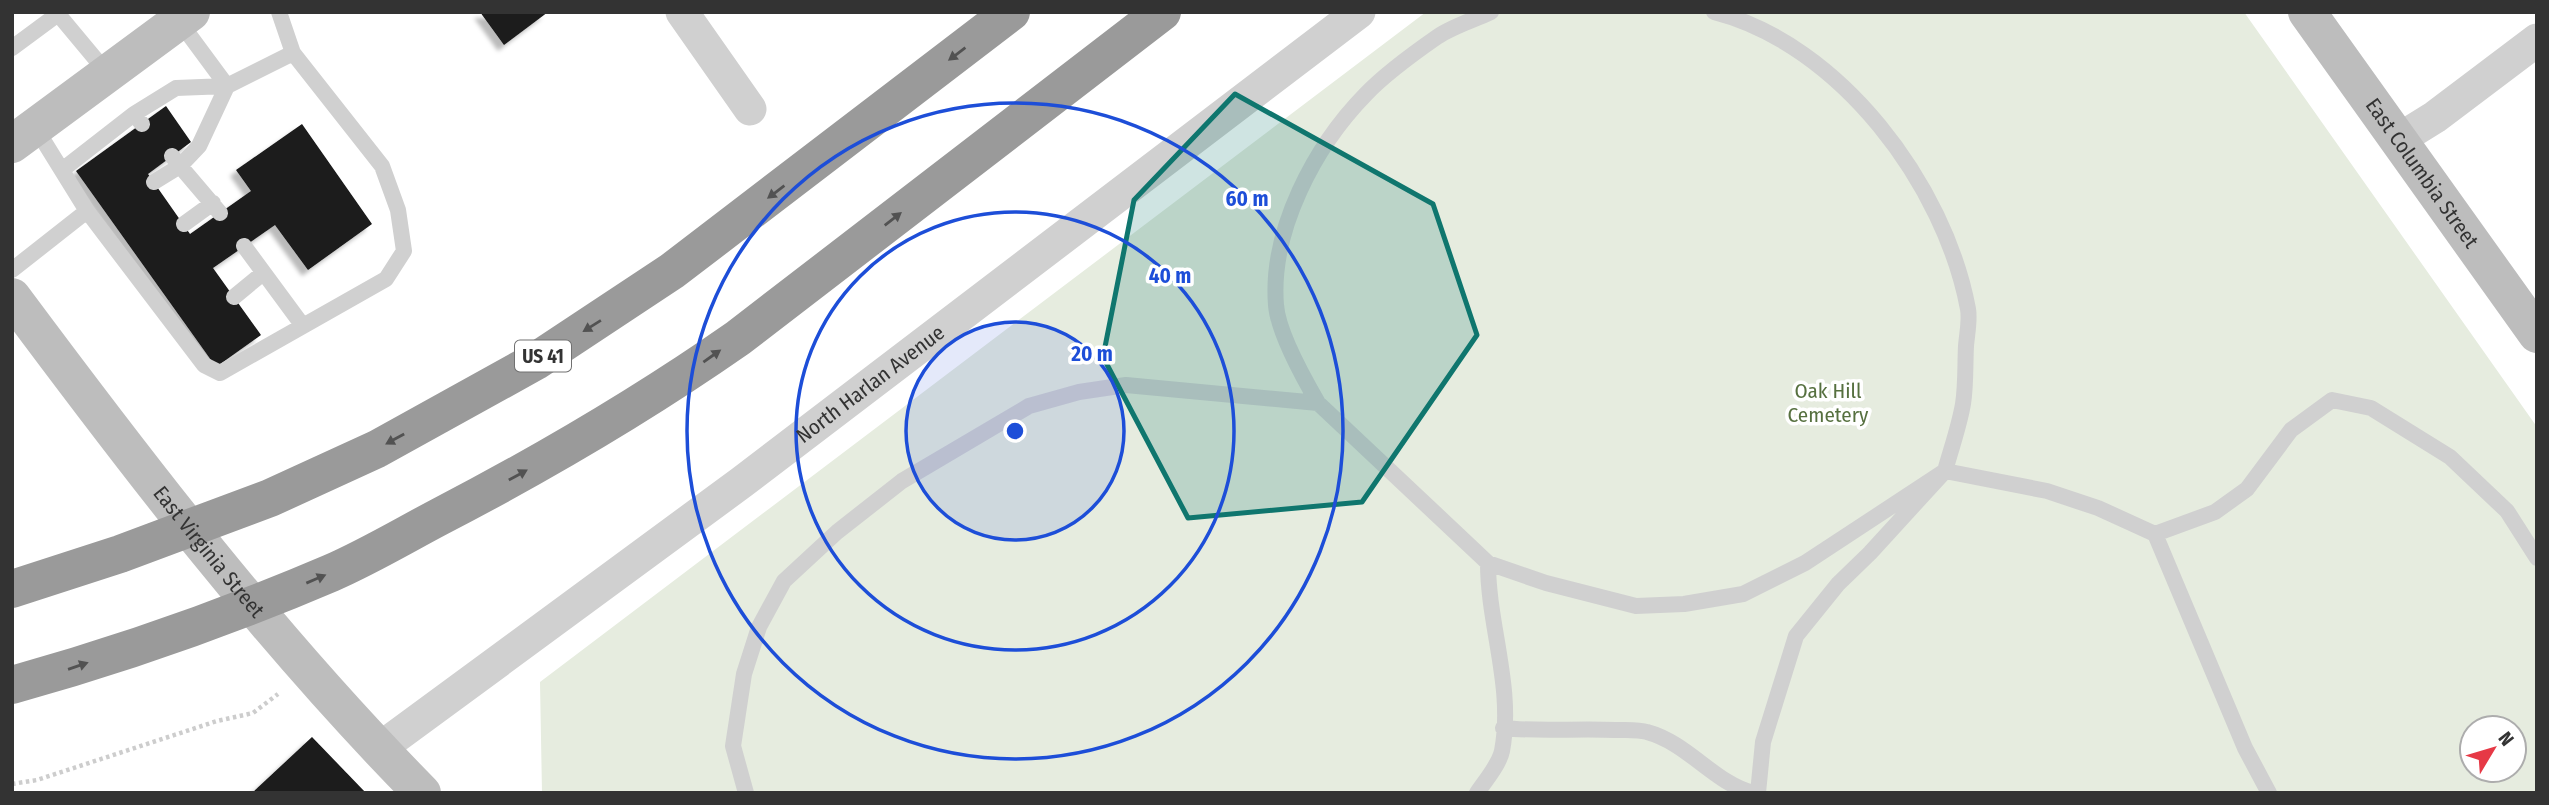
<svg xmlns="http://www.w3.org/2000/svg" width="2549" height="805" viewBox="0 0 2549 805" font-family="'Fira Sans Condensed',sans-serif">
<defs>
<filter id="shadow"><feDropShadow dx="-6" dy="6" stdDeviation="2" flood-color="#0004"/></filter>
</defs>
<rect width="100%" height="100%" fill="#fff"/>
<path fill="#e6ecdf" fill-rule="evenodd" d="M1426 12H2244L2537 427V793H542L540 682ZM2472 728H2514V770H2472Z"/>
<path fill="#1a1a1a" filter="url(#shadow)" d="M480 12H548L504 45Z
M166 106 191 142 148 174 190 234 251 191 236 170 302 124 372 224 308 270 275 225 213 268 261 335 216 367 76 171Z
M312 737 366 793H252Z"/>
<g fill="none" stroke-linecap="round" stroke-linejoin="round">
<path stroke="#cdcdcd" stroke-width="4.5" stroke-dasharray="3.5 3.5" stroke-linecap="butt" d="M12 784 37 780 217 721 253 713 278 694"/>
<path stroke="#d0d0d0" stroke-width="16" d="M279 12 293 53
M1491 12C1474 20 1453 26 1437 37 1414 53 1386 73 1366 94 1315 146 1270 230 1276 305 1278 332 1304 379 1318 403L1488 563 1546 583 1636 606 1684 604 1743 594 1805 563 1945 471C1951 449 1959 427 1963 404 1966 385 1965 365 1966 346 1967 334 1970 320 1968 309 1945 185 1840 44 1714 12
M12 48 58 14 108 74
M134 114 176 88 227 86 199 146 180 166 220 213
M35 127 87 211
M62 170 134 114 142 124
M154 182 180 166 172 156
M184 224 213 203
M244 246 303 326
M12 270 87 211 204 365 220 373 386 279 404 251 398 210 382 166 293 53 227 86 179 21
M234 297 263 273
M1503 728C1541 732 1577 728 1615 730 1625 730 1638 729 1647 732 1688 743 1714 783 1753 793
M746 793 733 746 744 674 759 627 784 581 837 532 902 481 1029 406 1079 392 1126 385 1318 403
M1477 793C1485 781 1499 765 1502 751 1514 687 1488 626 1488 563
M1758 793 1763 742 1796 636 1838 584 1870 553 1945 471 2047 491 2098 508 2155 534
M2269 793 2245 748 2155 534 2215 512 2247 489 2291 430 2332 400 2371 408 2450 457 2507 511 2537 558"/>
<g stroke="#d0d0d0" stroke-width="33">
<path d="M682 12 750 109"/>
<path d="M2398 140 2435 117 2537 40"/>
<path id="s1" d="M379 749 742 482 1359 12"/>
</g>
<g stroke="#bdbdbd" stroke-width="38">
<path id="s2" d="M2307 12 2537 334"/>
<path d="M12 144 191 12"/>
<path id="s3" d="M12 297C140 469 271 640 422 793"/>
</g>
<path stroke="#9a9a9a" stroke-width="38" d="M12 589 120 554 270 498 377 449 536 361 672 271 1011 12
M12 685C120 655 228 617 331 573 368 557 403 536 439 517 543 463 642 405 738 338L1162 12"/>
</g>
<defs><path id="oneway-solid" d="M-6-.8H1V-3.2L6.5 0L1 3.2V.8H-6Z" transform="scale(1.75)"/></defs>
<g fill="#525252">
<use href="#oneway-solid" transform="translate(957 54) rotate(143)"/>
<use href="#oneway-solid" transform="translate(776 192) rotate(143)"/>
<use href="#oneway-solid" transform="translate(893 219) rotate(-38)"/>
<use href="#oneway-solid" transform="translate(592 326) rotate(148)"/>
<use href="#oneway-solid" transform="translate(712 356) rotate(-35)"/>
<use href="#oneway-solid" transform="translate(395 439) rotate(151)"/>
<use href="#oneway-solid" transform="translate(518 475) rotate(-29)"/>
<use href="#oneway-solid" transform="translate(316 579) rotate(-23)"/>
<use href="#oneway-solid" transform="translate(78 666) rotate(-19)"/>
</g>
<path fill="#0f766e" fill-opacity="0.2" stroke="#0f766e" stroke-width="5" stroke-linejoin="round" d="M1235 94 1433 204 1477 335 1362 502 1188 518 1103 357 1134 200Z"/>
<circle cx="1015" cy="431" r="109" fill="#1d4ed8" fill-opacity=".12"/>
<g fill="none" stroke="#1d4ed8" stroke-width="3.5">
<circle cx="1015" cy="431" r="109"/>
<circle cx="1015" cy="431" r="219"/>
<circle cx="1015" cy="431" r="328"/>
</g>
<g text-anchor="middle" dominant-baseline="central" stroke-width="7" stroke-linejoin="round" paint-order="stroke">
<rect fill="#fff" stroke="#707070" stroke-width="2" x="515" y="340.5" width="56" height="31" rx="5"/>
<g font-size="19" font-weight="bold" fill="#333">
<text x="543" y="356">US 41</text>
</g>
<g font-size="21" fill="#333" stroke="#fff">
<text stroke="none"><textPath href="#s2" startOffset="198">East Columbia Street</textPath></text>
<text stroke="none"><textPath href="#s1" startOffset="612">North Harlan Avenue</textPath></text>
<text stroke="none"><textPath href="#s3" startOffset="322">East Virginia Street</textPath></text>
</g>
<g font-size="21" fill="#56703f" stroke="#fff">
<text x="1828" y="391">Oak Hill<tspan x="1828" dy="24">Cemetery</tspan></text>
</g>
</g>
<circle cx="1015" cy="431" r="10" fill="#1d4ed8" stroke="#fff" stroke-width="3.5"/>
<g font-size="21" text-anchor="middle" font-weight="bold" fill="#1d4ed8" stroke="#fff" stroke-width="7" stroke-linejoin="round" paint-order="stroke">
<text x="1247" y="206">60 m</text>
<text x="1170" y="283">40 m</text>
<text x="1092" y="361">20 m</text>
</g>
<rect width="2549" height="805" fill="none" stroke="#333333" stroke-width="28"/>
<g transform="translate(2493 749) rotate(52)"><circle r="33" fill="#ffffff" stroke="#adadad" stroke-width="2"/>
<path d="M0-5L12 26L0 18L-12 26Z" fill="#e63946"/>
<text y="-10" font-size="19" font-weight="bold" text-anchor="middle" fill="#333333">N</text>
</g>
</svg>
